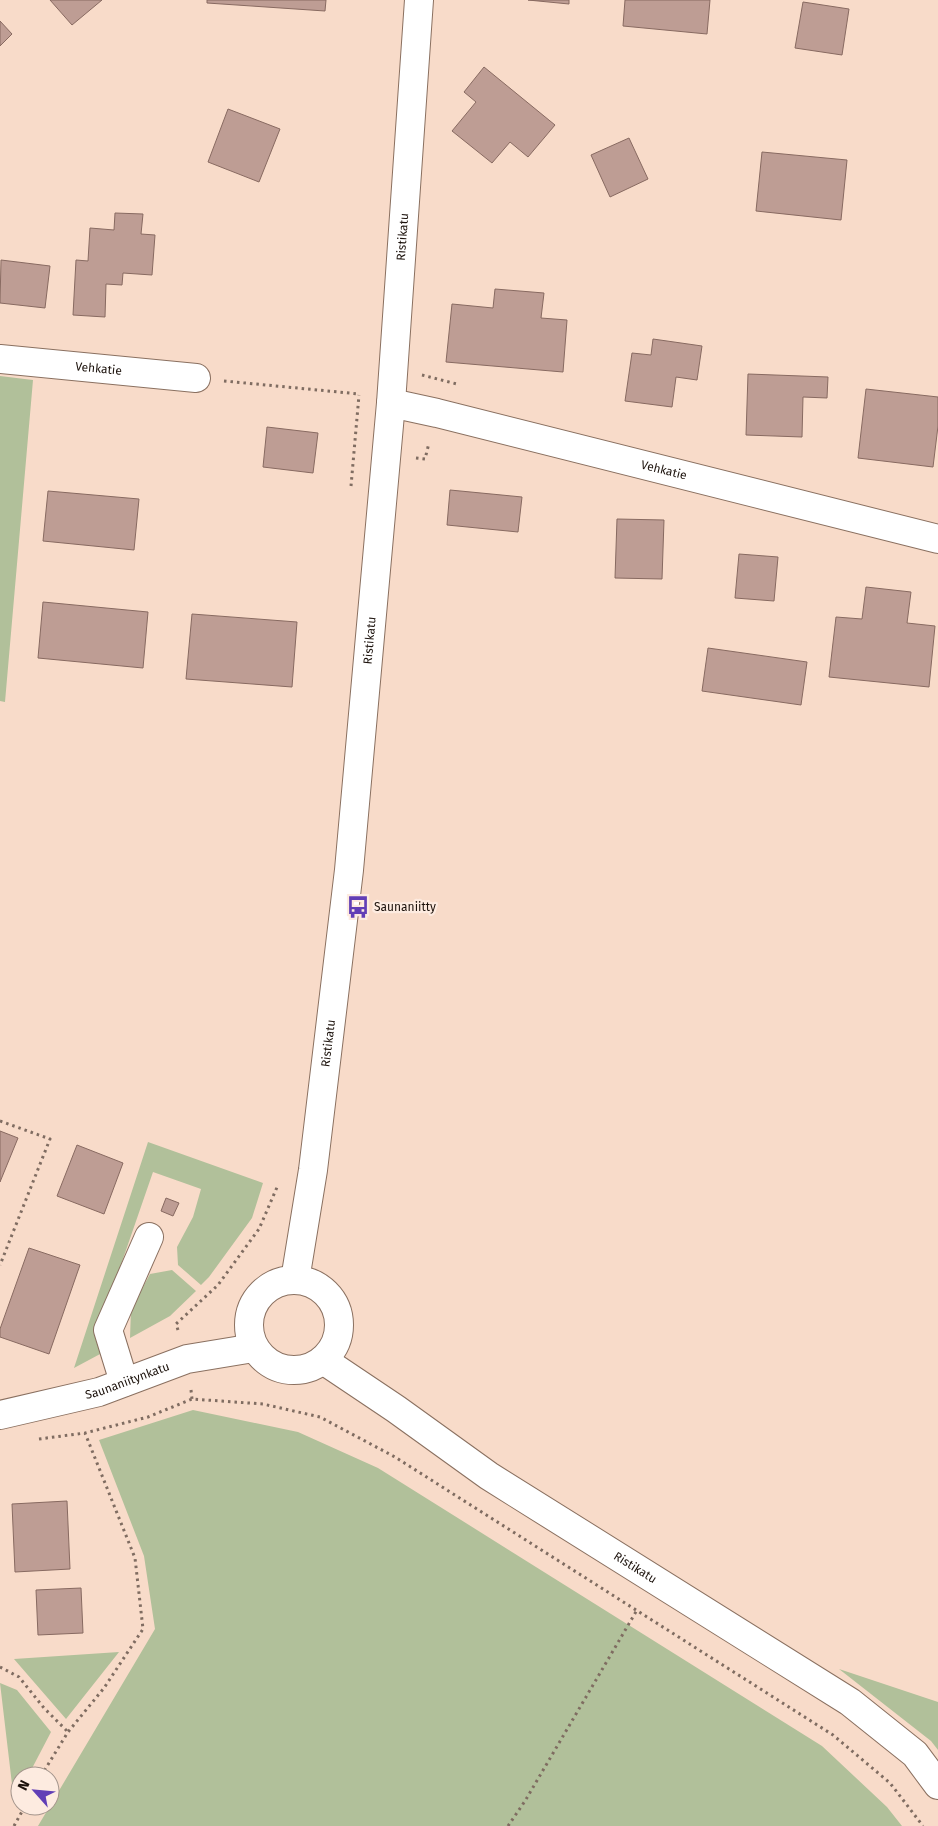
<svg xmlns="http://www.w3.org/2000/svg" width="938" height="1826" viewBox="0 0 938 1826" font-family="'Fira Sans',sans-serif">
<rect width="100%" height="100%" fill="#f8dbc9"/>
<path fill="#b1c09a" d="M0 376 33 380 5 702 0 701Z
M148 1142 263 1183 252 1218 209 1277 201 1285 178 1265 177 1247 193 1217 201 1189 153 1172 97 1334 102 1353 74 1368Z
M172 1270 196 1291 170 1316 130 1338 131 1309 150 1274Z
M193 1410 298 1432 378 1468 822 1746 887 1807 902 1826H38L155 1629 144 1556 99 1440Z
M119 1652 66 1719 14 1659Z
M839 1669 938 1702V1750L931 1741Z
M0 1683 17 1690 51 1732 28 1776H20V1790L14 1801Z"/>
<path fill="#be9d94" stroke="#886a61" d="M50 0H102L72 25Z
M207 0H326L325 11 207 3Z
M528 0H569V4Z
M625 0H710L707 34 623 26Z
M803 2 849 9 842 55 795 48Z
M0 21 12 34 0 46Z
M484 67 555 125 528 157 510 142 492 163 452 131 476 102 464 92Z
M228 109 280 129 259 182 208 162Z
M629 138 648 179 610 197 591 155Z
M762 152 847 160 841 220 756 211Z
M115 213 143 214 141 234 155 235 152 275 123 273 122 285 106 284 105 317 73 315 76 260 88 261 90 228 114 230Z
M1 260 50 266 45 308 0 303Z
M495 289 544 293 541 318 567 320 563 372 446 362 452 304 493 308Z
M653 339 702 346 697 380 676 377 672 407 625 401 632 353 651 355Z
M748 374 828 377 827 398 803 397 802 437 746 435Z
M866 389 938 397V426L933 467 858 458Z
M267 427 318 433 313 473 263 467Z
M450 490 522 497 518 532 447 525Z
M48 491 139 499 134 550 43 541Z
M617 519 664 520 662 579 615 578Z
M739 554 778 557 774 601 735 598Z
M866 587 911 592 907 623 935 626 929 687 829 677 836 617 862 619Z
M43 602 148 612 143 668 38 658Z
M192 614 297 622 292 687 186 679Z
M708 648 807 662 801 705 702 691Z
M0 1131 18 1138 0 1182Z
M77 1145 123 1163 104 1214 57 1196Z
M166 1198 179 1203 173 1216 161 1211Z
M29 1248 80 1265 49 1354 0 1337V1329Z
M67 1501 70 1569 15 1572 12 1504Z
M81 1588 83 1633 38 1635 36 1590Z"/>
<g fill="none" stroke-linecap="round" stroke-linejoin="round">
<defs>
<g id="minor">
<path id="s1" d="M0 359 196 378"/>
<path id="s2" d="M391 403 437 413 938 539"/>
<path id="s3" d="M295 1280 313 1170 349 870 391 403 419 0"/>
<circle cx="294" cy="1325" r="45"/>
<path id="s4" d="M323 1360 396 1409 489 1476 850 1702 915 1754 938 1785"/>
<path d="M124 1382 108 1330 149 1237"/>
<path id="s5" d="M0 1415 99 1392 187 1359 254 1348"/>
</g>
</defs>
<use href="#minor" stroke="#8a7060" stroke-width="30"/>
<path stroke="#7f6c61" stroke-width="3" stroke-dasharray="2.5 4" stroke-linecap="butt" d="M422 375 457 384
M224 381 359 394
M416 458 425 459 429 443
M351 486 359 395
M0 1121 50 1139 0 1265
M178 1330 176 1324 218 1285 259 1229 278 1185
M191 1390 192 1399
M39 1439 85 1433 148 1417 192 1399 263 1404 320 1417 395 1457 833 1735 890 1783 923 1826
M0 1667 19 1677 44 1708 68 1732
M41 1776 68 1732 104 1688 143 1629 135 1558 85 1433
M14 1826 25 1806
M508 1826 525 1801 637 1610"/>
<use href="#minor" stroke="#fff" stroke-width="28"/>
</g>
<defs>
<symbol id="bus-bare" viewBox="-9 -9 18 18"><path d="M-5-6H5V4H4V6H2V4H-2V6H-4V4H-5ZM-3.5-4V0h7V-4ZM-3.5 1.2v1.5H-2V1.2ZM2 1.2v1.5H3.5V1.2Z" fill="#613eb6" stroke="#fdebe0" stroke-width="2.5" paint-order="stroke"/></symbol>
</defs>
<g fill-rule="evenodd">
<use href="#bus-bare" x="342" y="891" width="32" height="32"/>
</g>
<g text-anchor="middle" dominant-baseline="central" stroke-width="4.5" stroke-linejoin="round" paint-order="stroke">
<g font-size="12" fill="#1b110b" stroke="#fdebe0">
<text stroke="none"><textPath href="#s3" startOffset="1049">Ristikatu</textPath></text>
<text stroke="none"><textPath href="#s1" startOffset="99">Vehkatie</textPath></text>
<text stroke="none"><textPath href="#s2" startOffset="281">Vehkatie</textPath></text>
<text stroke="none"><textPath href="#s3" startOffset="644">Ristikatu</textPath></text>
<text stroke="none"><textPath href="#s3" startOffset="239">Ristikatu</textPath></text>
<text stroke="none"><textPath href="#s5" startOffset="132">Saunaniitynkatu</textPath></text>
<text stroke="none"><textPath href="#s4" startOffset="375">Ristikatu</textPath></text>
</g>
<g font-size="12" fill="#1b110b" stroke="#fdebe0" text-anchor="start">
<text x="374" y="907">Saunaniitty</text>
</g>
</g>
<g transform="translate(35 1791) rotate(297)"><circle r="24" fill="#fdebe0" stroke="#a3948b"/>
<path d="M0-4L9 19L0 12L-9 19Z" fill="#613eb6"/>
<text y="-8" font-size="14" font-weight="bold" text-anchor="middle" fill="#1b110b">N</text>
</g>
</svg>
